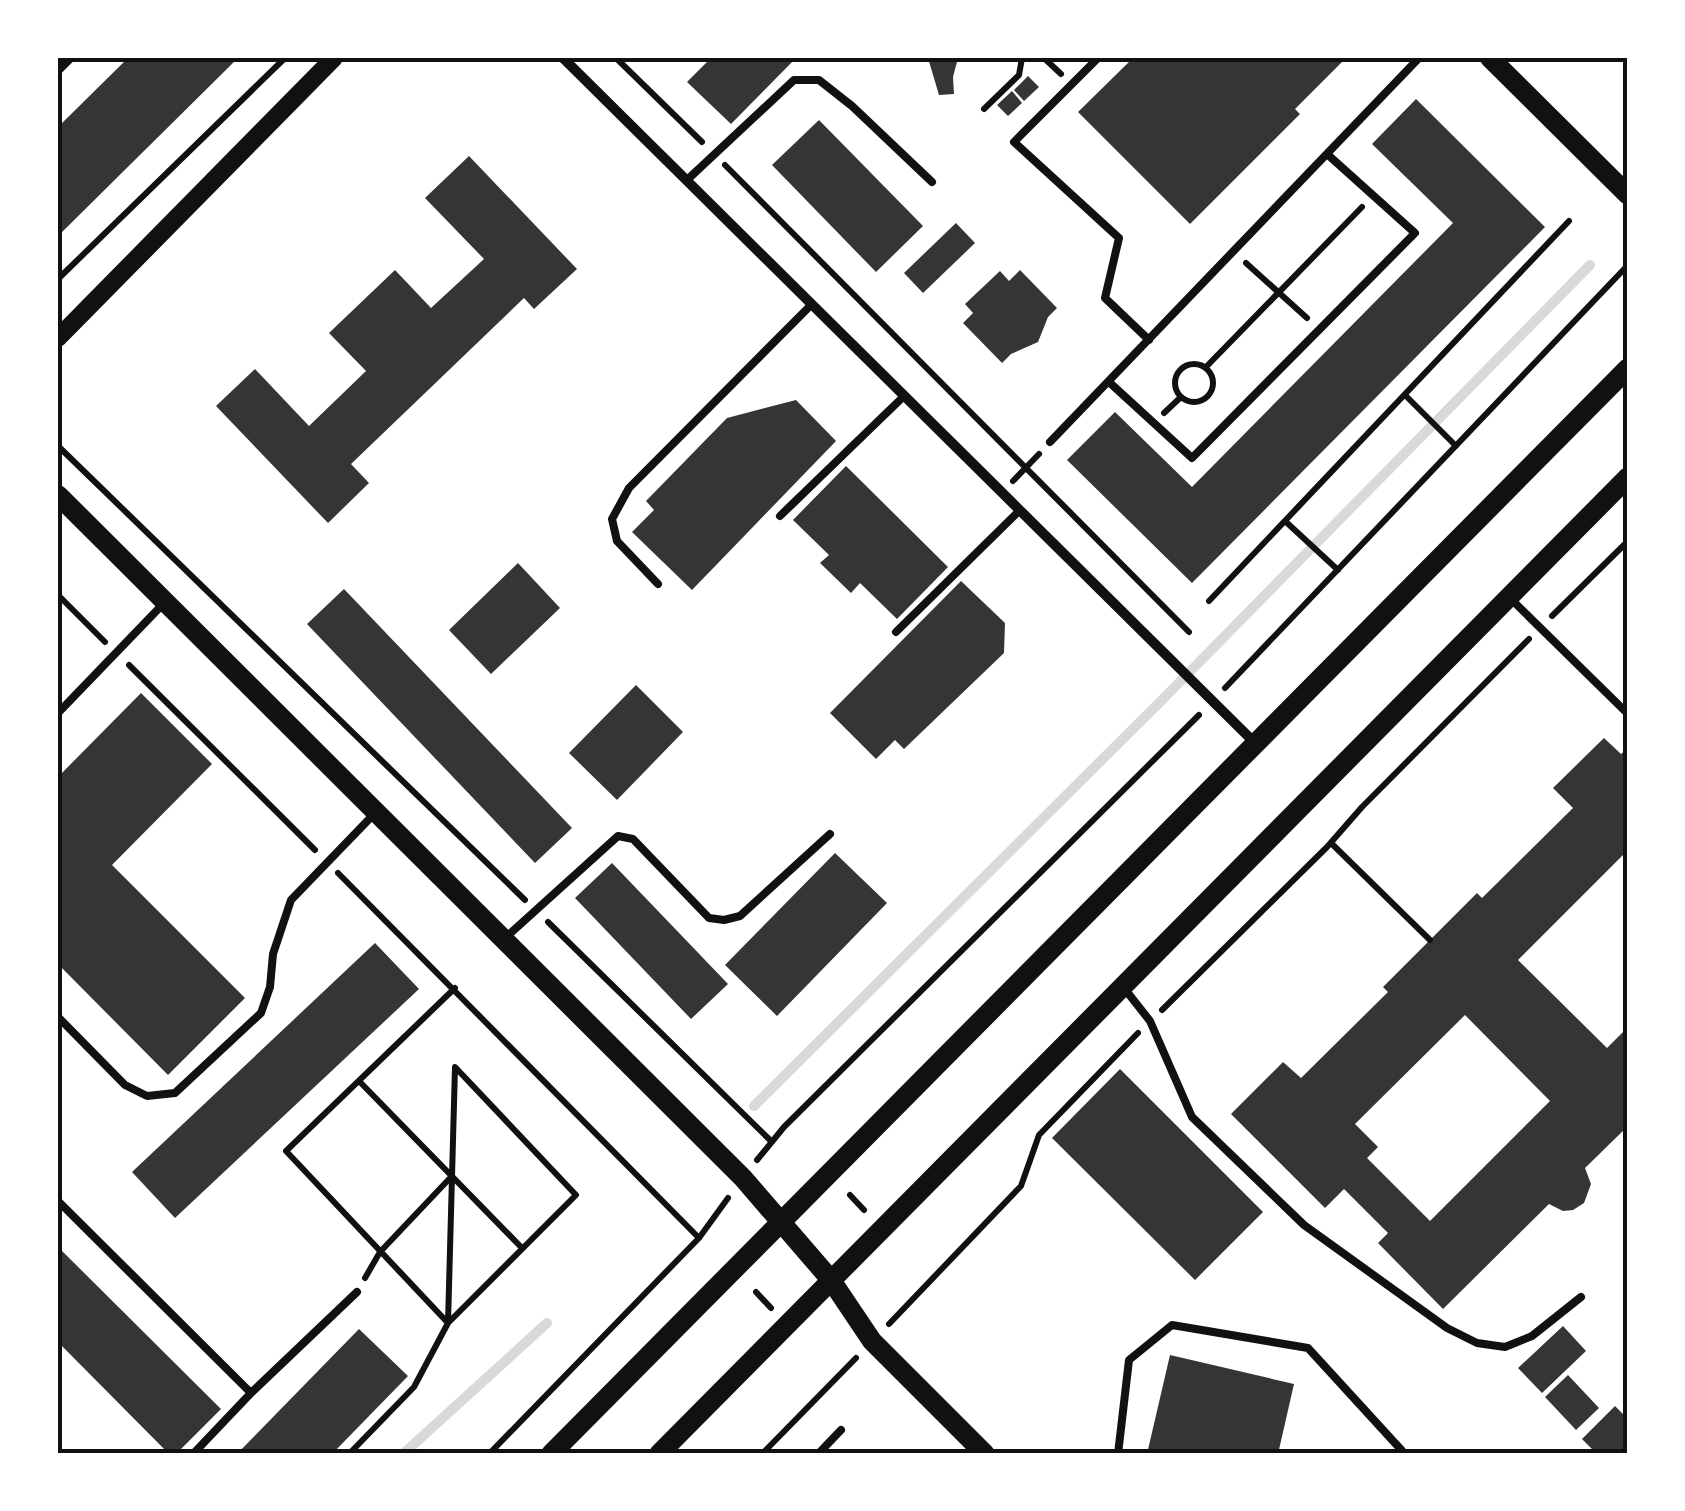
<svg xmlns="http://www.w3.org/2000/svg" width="1685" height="1511" viewBox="0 0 1685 1511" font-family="'PT Sans Narrow',sans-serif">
<rect width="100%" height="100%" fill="#fff"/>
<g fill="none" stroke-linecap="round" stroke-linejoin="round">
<path stroke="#d9d9d9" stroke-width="10" d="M754 1106 1161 701 1590 265
M403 1454 547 1323"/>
</g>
<path fill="#353535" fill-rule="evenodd" d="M128 58H238L58 236V127Z
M711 58H796L731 124 687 82Z
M928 58H958L953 77 954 94 939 95Z
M1133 58H1346L1295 109 1300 114 1190 224 1078 112Z
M1028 76 1039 87 1024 101 1014 90Z
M1012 91 1022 103 1008 116 997 105Z
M1416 99 1545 227 1192 583 1067 460 1115 412 1192 487 1453 223 1372 144Z
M819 120 923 226 876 272 772 165Z
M469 156 577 269 534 309 524 298 351 464 369 483 328 523 216 406 255 369 309 426 366 371 329 333 395 270 431 308 484 259 425 198Z
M956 223 975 243 923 293 904 273Z
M1020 270 1057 308 1048 317 1038 342 1011 354 1002 363 963 323 973 313 965 304 1000 271 1009 281Z
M796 400 836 441 692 590 632 532 654 510 646 501 727 418Z
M846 466 948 567 897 619 860 583 851 593 820 563 829 555 793 520Z
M518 563 560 608 491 674 449 630Z
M961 581 1005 623 1004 653 904 749 895 740 876 759 830 713Z
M344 589 572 828 535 863 307 624Z
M636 685 683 732 617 800 569 753Z
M141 693 212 764 112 865 245 998 168 1075 58 964V777Z
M1604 738 1621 754 1628 748V850L1518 960 1607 1048 1628 1027V1126L1585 1168 1591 1184 1584 1203 1573 1210 1563 1211 1549 1204 1443 1309 1378 1243 1388 1233 1344 1189 1325 1208 1231 1114 1283 1062 1301 1078 1388 992 1383 987 1477 893 1482 898 1573 808 1553 788ZM1465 1015 1550 1101 1430 1221 1367 1158 1378 1147 1355 1124Z
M835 853 887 903 777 1016 725 965Z
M612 863 728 984 691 1019 575 898Z
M375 943 419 989 175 1218 132 1172Z
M1120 1069 1263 1212 1195 1280 1052 1138Z
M58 1247 221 1409 176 1454H169L58 1342Z
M1563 1326 1586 1351 1542 1393 1518 1368Z
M359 1329 408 1376 332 1454H237Z
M1170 1355 1294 1384 1278 1454H1147Z
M1568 1375 1599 1408 1576 1430 1545 1397Z
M1615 1406 1628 1419V1454H1597L1582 1439Z"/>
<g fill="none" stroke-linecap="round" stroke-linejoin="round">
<path stroke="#111" stroke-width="6" d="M616 58 702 142
M1044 58 1061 74
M984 109 1019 75 1022 58
M725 165 1189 632
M1246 263 1307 318
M58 279 285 58
M1175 383a19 19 0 1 1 38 0a19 19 0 1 1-38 0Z
M1206 367 1362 207
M1406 396 1456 446
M1164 413 1181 397
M58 446 525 900
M1013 481 1039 454
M1285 521 1338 570
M58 595 105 642
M1209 601 1569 221
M1552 616 1628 541
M129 665 315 850
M1225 688 1628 265
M1331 843 1430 940
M338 873 699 1238
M548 922 772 1142
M1162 1010 1327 847 1362 807 1529 639
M455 1067 576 1195 448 1323Z
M359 1081 522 1248
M757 1160 784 1127 1199 715
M850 1195 864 1210
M365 1278 380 1252 451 1177
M756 1292 771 1308
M889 1324 1021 1186 1039 1135 1138 1033
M349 1454 414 1387 448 1323 286 1151 455 988
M489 1454 699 1238 728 1198
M762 1454 856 1358"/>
<path stroke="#111" stroke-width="8" d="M1098 58 1014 142 1119 238 1105 298 1149 340
M58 71 71 58
M687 180 794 80H819L852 106 932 182
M1109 382 1192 458 1415 233 1327 154
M1050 442 1419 58
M780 516 903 397
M658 584 617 541 612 519 629 488 812 304
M1511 599 1628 714
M896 632 1019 511
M58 713 165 602
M504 939 618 836 633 839 709 918 724 920 740 916 830 834
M1124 988 1150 1021 1192 1117 1304 1225 1447 1328 1477 1343 1505 1347 1532 1336 1581 1297
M58 1017 125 1085 147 1096 175 1093 261 1013 270 987 273 954 291 900 376 812
M58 1201 251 1393 193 1454
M251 1393 357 1292
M818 1454 841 1430
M1118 1454 1129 1360 1172 1325 1308 1348 1405 1454"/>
<path stroke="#111" stroke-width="10" d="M563 58 1256 744"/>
<path stroke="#111" stroke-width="18" d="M58 338 334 58"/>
<path stroke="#111" stroke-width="20" d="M1490 58 1628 195
M58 495 743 1178 831 1280 872 1341 985 1454
M551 1454 1628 368
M659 1454 1628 477"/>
</g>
<rect width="1685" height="1511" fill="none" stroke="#ffffff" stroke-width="120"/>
<rect x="60" y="60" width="1565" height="1391" fill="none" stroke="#111" stroke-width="4"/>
</svg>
